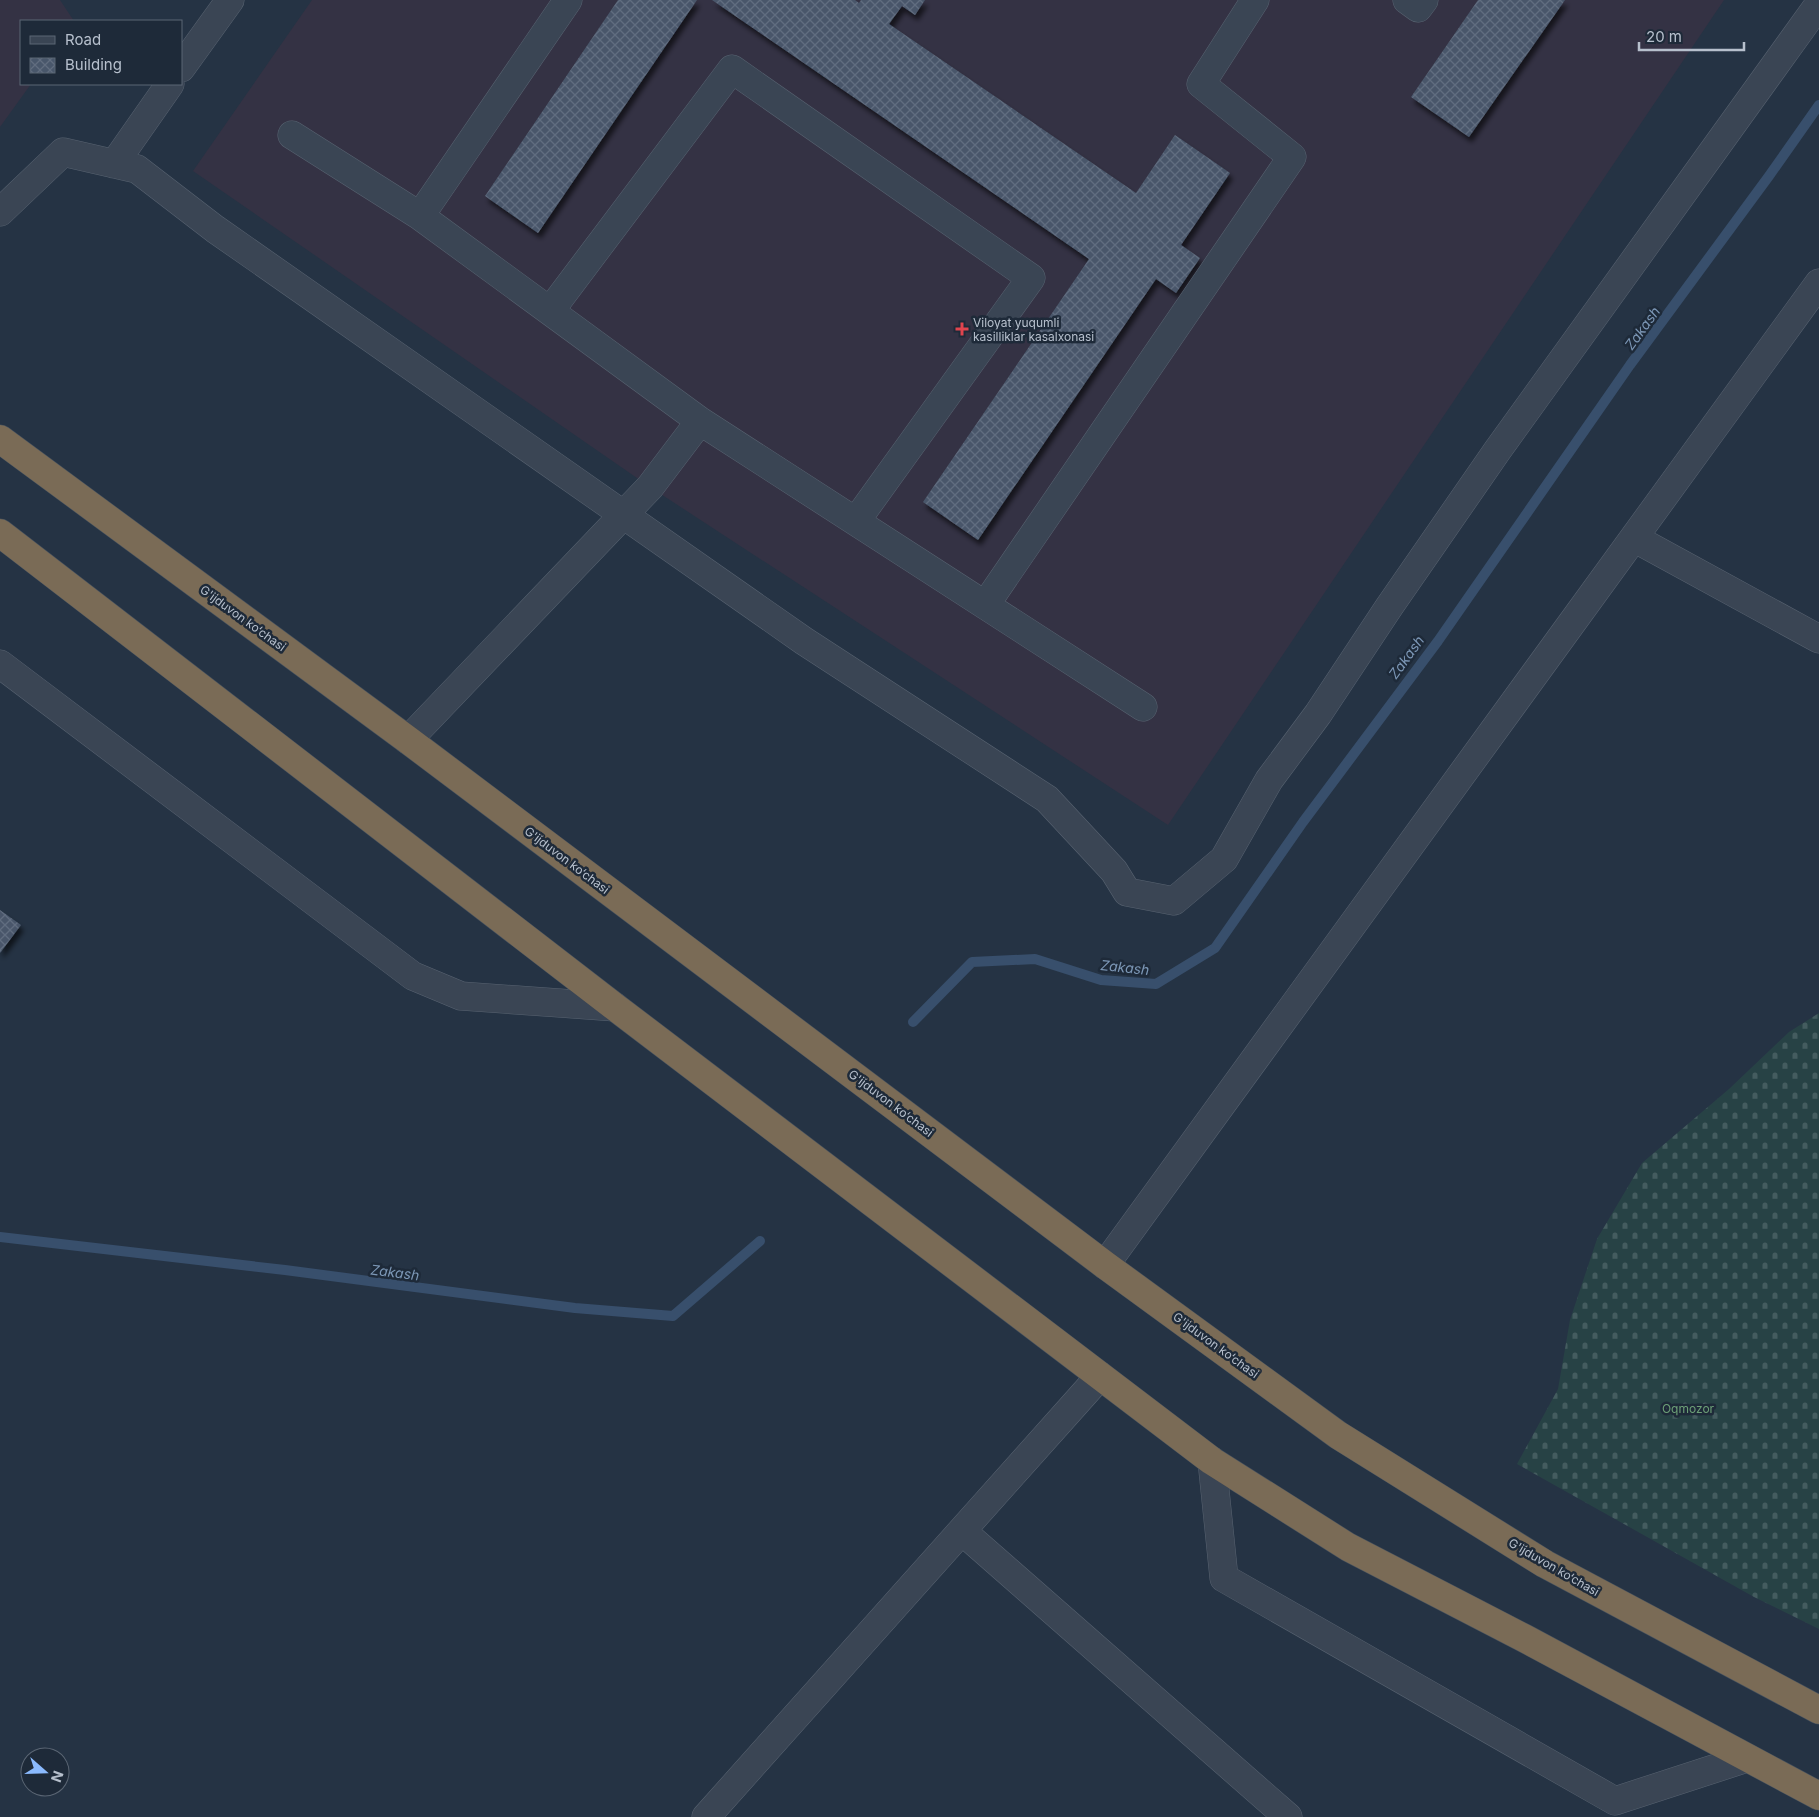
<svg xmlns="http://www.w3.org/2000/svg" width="1819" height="1817" viewBox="0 0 1819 1817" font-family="Inter,sans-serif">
<defs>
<pattern id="cemetery-stones" width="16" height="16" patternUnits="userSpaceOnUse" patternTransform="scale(1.25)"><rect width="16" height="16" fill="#274245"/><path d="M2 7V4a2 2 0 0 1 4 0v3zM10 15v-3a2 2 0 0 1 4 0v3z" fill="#445c5f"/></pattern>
<pattern id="building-cross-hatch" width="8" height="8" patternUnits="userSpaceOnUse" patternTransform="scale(1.25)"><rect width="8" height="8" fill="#49576b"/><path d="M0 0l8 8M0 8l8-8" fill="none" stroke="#616d7f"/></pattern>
<filter id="shadow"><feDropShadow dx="3" dy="5.5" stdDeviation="2.5" flood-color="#0009"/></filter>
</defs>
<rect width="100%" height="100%" fill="#253344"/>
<path fill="#343244" d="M0 0H60L74 21H21V84H31L0 127Z
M312 0H1724L1168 825 650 487 193 171Z"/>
<path fill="url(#cemetery-stones)" d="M1819 1013V1629L1754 1597 1517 1464 1558 1389 1570 1320 1597 1239 1642 1163 1729 1089 1789 1032Z"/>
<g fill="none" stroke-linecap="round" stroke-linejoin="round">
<path stroke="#384f6c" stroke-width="10" d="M913 1022 972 962 1035 959 1101 980 1156 984 1215 948 1303 822 1438 641 1630 365 1769 176 1819 105
M0 1237 285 1270 575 1308 673 1316 760 1241"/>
</g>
<path fill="url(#building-cross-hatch)" filter="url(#shadow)" d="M618 0H697L538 233 485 196Z
M712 0H855L859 3 861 0H925L915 15 902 6 889 24 1136 193 1175 135 1230 173 1181 245 1200 258 1176 293 1156 279 978 540 923 502 1089 259Z
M1478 0H1565L1469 137 1411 97Z
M0 910 21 925 0 953Z"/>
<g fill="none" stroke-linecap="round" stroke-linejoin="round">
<defs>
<path id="minor" d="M1407 0 1418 8 1424 0
M181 68 230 0
M292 135 420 216 700 421 1143 707
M114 164 170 84
M0 212 63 152 137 169 215 229 804 641 1047 799 1114 871 1127 892 1174 901 1224 859 1269 780 1318 714 1389 607 1497 451 1819 4
M420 216 568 0
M550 311 732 69 1031 278 856 521
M1634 538 1819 639
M986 604 1292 157 1201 84 1255 0
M0 664 413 976 461 996 615 1007
M408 740 650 487 700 421
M1105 1265 1819 283
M1212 1461 1224 1578 1615 1801 1747 1758
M962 1531 1288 1817
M706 1817 1100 1376"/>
<path id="highway" d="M0 439 408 740 1105 1265 1338 1435 1545 1564 1819 1710
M0 533 615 1007 1212 1461 1348 1547 1524 1638 1819 1796"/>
</defs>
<use href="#minor" stroke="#586371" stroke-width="29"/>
<use href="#highway" stroke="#44505e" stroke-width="29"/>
<use href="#minor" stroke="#3a4554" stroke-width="28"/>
<use href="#highway" stroke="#7a6b56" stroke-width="28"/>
</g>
<path fill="#e0444e" stroke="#1e2a39" stroke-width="2" d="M959.5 321.5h5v5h5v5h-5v5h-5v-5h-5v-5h5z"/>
<g text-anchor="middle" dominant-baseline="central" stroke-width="5" stroke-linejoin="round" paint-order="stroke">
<g font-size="12" fill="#b7c0cd" stroke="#1e2a39" text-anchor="start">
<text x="973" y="322">Viloyat yuqumli<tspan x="973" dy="14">kasilliklar kasalxonasi</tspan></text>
</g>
<g font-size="12" fill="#b7c0cd" stroke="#1e2a39">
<text transform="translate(243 618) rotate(36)">G'ijduvon ko‘chasi</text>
<text transform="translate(567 860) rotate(37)">G'ijduvon ko‘chasi</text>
<text transform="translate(891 1103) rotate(37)">G'ijduvon ko‘chasi</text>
<text transform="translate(1216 1345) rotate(36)">G'ijduvon ko‘chasi</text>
<text transform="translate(1554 1567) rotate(30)">G'ijduvon ko‘chasi</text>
</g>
<g font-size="12" fill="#6da077" stroke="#1e2a39">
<text x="1688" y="1408">Oqmozor</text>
</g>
<g font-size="14" font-style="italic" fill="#7c97b6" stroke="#1e2a39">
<text transform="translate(1642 328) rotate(-54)">Zakash</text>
<text transform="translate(1406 657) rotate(-54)">Zakash</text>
<text transform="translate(1125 967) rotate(6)">Zakash</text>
<text transform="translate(395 1272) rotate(7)">Zakash</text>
</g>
</g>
<rect x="20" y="20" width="162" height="65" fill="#1e2a39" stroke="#5b6674"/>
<rect x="30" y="36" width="25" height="8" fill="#3a4554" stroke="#5b6674"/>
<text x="65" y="45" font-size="15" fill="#b7c0cd">Road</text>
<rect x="30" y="58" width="25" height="15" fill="url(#building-cross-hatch)" stroke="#5b6674"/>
<text x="65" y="70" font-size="15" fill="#b7c0cd">Building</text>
<g transform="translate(45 1772) rotate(110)"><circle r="24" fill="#1e2a39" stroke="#5b6674"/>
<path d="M0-4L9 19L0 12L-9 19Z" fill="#8bbafe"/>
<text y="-8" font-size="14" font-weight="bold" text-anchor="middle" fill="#b7c0cd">N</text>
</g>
<path d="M1639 42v8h105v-8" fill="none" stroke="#b7c0cd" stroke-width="2.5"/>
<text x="1646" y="42" font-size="15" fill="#b7c0cd" stroke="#1e2a39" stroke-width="4" paint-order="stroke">20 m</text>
</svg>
